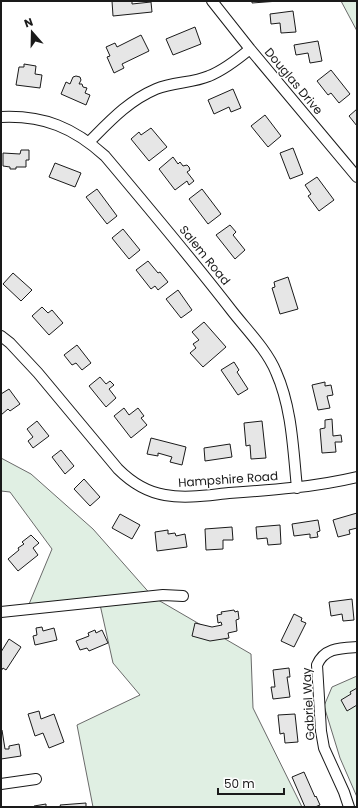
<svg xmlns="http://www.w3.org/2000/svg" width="358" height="808" viewBox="0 0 358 808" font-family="Poppins,sans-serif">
<rect width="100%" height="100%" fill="#fff"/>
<path fill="#e0efe3" stroke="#6a6a6a" d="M341 1H357V31Z
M1 458 31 474 93 529 153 597 251 654 253 708 302 807H93L77 725 140 695 113 663 99 600 27 609 52 549 10 492 1 491Z
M357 676V797L340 758 324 706 332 687Z"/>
<path fill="#e6e6e6" stroke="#1a1a1a" d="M112 1H132V4L151 2 152 12 113 16Z
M252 1H279L252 3Z
M293 11 296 32 281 33 280 23 271 24 270 14Z
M195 27 201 44 173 55 166 39Z
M141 35 149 51 122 64 124 68 114 73 107 57 110 56 106 47 115 43 117 47Z
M318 41 322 61 310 63 308 53 296 55 294 45Z
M24 64 36 66 35 74 42 75 40 88 16 85 19 67H24Z
M331 70 350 94 339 103 331 93 328 95 317 81Z
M76 76 80 77 81 80 79 84H82L83 87 87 88 85 93 90 95 86 105 61 94 66 82 70 84 73 77Z
M233 89 241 108 231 112 229 107 214 114 208 100Z
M357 109V126L349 116Z
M265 115 281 136 268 147 251 126Z
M151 128 167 147 149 161 131 139 139 132 141 135Z
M293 148 303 174 290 179 280 153Z
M21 150H29V160H26V167H16V169H10V167L3 166V153L20 154Z
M173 157 178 164 180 162 183 166 187 165 189 167 190 170 187 172 194 181 189 185 187 181 175 190 159 169Z
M55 163 81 173 75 187 49 177Z
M317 177 334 200 319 211 308 196 311 194 305 185Z
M97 189 117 216 107 224 86 197Z
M202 189 221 214 208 224 189 199Z
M230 225 236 232 233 235 245 250 235 259 216 235Z
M123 229 140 250 129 259 112 238Z
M148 261 158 273 160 272 168 282 158 290 155 286 151 289 136 270Z
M13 273 32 290 21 301 3 284Z
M288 277 298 309 280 314 272 288 275 287 274 282Z
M178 290 192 310 181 318 166 299Z
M42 307 48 313 52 310 63 323 49 335 32 316Z
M204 322 226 347 203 367 190 353 196 348 193 344 199 340 192 332Z
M77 345 91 363 82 370 76 363 72 365 64 355Z
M234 362 239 370 237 372 248 389 238 395 221 370Z
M100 377 106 384 110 381 114 385 109 389 116 398 106 407 89 386Z
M325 382V386L331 385 333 395 327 396 330 408 318 410 312 385Z
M9 389 20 404 10 411 8 409 1 415V394Z
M124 408 129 415 138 408 144 416 141 418 147 425 131 438 114 416Z
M332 419 333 436 341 435 342 442H335L336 452 322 453 320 429 325 428V420Z
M37 421 49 436 33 448 28 441 33 437 27 429Z
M262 421 266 458 251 459 250 445 246 446 244 423Z
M151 438 186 447 182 465 170 462 172 457 158 453V456L147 454Z
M230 444 232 457 205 461 204 448Z
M61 450 74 466 65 474 52 457Z
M84 479 100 497 90 506 74 489Z
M357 513V528L349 530 350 534 338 537 333 520Z
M120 514 140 525 132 539 112 528Z
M318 520 320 531 317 532 318 537 310 538V534L294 536 292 524Z
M280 525 281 544 268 545 267 538 257 539 256 527Z
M232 527 233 540H223V549L206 550 205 529Z
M168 530V534L175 533 176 536 185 534 187 547 157 551 155 532Z
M31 535 39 543 33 548 38 555 18 571 8 559 19 550 18 548 24 544 22 542Z
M352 599 354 620 343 621 342 614 331 616 329 602Z
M234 610 235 612 238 611 239 619 236 620 237 631 228 633 229 638 210 641 192 636 195 623 212 627 222 625 221 622 218 623 217 615 222 614 221 612Z
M294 614 302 618 301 621 306 623 294 647 281 641Z
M42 627 43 631 54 628 57 640 35 645 33 636 37 635 36 628Z
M95 630 96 633 102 630 108 643 89 651 87 648 80 650 76 641 89 636 88 633Z
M9 639 21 647 6 670 3 668 1 671V652Z
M289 668 290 677H287L290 697 273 699 271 687H275L273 670Z
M357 688V705L347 711 341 700 351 694 350 692Z
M39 711 41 719 54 714 64 742 49 748 43 733 35 736 28 714Z
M295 714 298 742 285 743 284 733 280 734 278 715Z
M1 730H2L5 749H9V746L19 744 21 756 1 759Z
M304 772 315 797 316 796 320 805 315 807H305L292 777Z
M86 803V807H61L60 805Z
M46 804V807H34V806Z"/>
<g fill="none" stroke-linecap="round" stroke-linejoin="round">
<defs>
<path id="minor" d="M212 1 250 49 357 177
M1 117C44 115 74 128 105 156 148 207 191 258 232 311 246 329 267 350 276 372 292 408 293 449 297 488
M89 142C110 121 128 101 156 89 173 82 193 83 209 76 224 70 238 59 250 49
M1 336 10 343 38 373 118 469C131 482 147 492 165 495 186 499 209 495 229 493 272 490 315 487 357 477
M1 612 163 595 183 596
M1 784 36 779
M349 807 344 792 324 748 321 731 317 665C324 648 340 648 357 647"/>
</defs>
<use href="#minor" stroke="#1a1a1a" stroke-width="12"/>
<use href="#minor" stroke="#fff" stroke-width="10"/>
</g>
<g text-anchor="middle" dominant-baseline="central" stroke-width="3" stroke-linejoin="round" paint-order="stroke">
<g font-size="12" fill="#1a1a1a" stroke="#fff">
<text transform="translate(294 81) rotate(50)">Douglas Drive</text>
<text transform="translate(205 255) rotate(51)">Salem Road</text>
<text transform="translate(228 479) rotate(-4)">Hampshire Road</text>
<text transform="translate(308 704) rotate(-93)">Gabriel Way</text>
</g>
</g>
<rect width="358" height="808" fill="none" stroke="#1a1a1a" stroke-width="4"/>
<g transform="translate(32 32) rotate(340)" stroke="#ffffff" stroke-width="3" paint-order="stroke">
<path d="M0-3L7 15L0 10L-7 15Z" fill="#1a1a1a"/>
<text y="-6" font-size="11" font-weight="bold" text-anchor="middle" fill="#1a1a1a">N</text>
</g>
<path d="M218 788v6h66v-6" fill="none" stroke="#1a1a1a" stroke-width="2"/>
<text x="224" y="788" font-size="12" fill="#1a1a1a" stroke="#ffffff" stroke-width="3" paint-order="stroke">50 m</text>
</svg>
